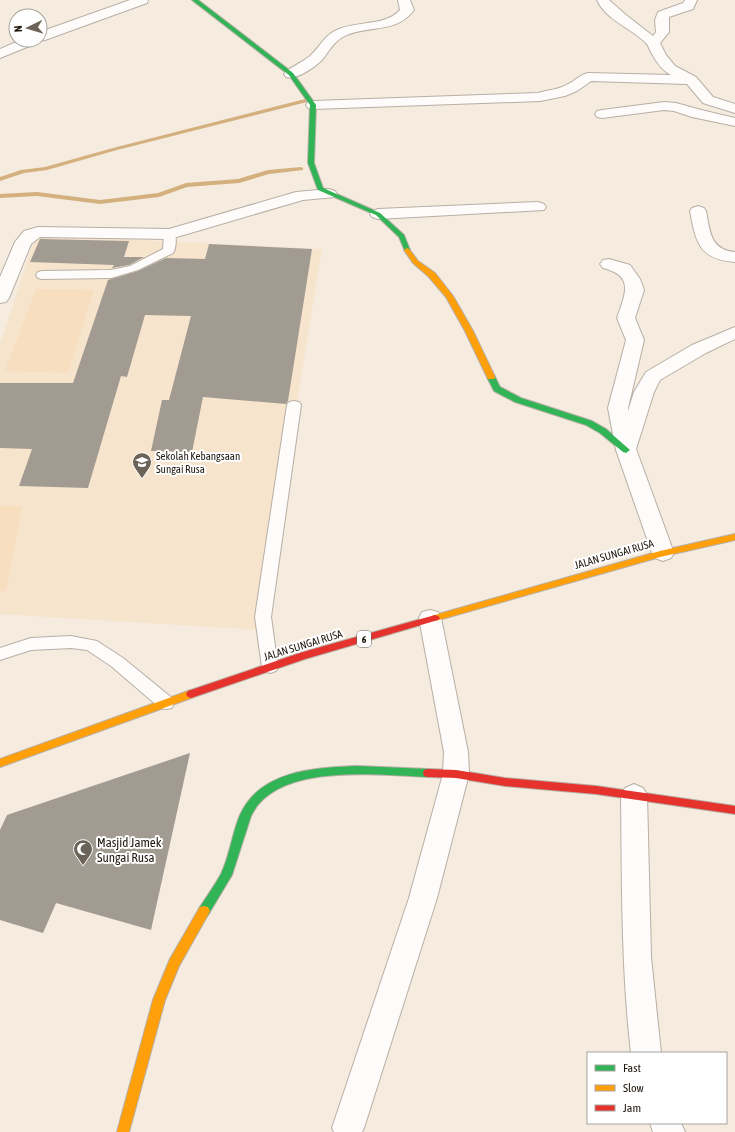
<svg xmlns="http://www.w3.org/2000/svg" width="735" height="1132" viewBox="0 0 735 1132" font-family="'Asap Condensed',sans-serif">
<rect width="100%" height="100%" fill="#f5ebdf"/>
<path fill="#f7e4cd" d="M36 235 322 249 260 630 0 614V344Z"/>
<path fill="#f7debe" d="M36 289 94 290 68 373 5 371Z
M0 506H22L6 591H0Z"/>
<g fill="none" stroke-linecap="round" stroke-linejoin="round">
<path fill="#d3b07e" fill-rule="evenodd" d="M305 99 308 101 307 102 117 150 47 170 24 173 0 181V177L21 170 45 167 113 148Z
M301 167 303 168V170L269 174 239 183 187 187 159 197 100 204 37 196 0 198V194L37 192 100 200 158 193 186 183 238 179 268 170Z"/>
</g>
<path fill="#a29b91" d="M40 239 129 241 124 257H144L129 265 112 268 114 265 30 262Z
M209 244 312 249 288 401 286 404 203 397 192 452 151 451 162 400H169L191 316 145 315 127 377 121 376 88 488 19 486 32 449 0 448V383H73L108 280 138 271 166 258 205 259Z
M190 753 151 930 56 903 43 933 0 920V830L7 815Z"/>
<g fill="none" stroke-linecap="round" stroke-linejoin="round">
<defs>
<path id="lane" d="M170 231 174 232C177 237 176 249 173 253L138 270 111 278 42 279 38 278 36 275 38 272 42 271 111 270 130 266 163 249 164 234 166 232Z
M294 401 299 402 301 405 271 617 278 667 276 671 270 673 264 671 262 667 255 617 287 405 289 402Z
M71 636 97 641 123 658 172 698 174 703 172 708 166 709 160 708 111 666 87 650 71 648 31 650 0 660V648L31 638Z"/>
<path id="street" d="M130 0H148L147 3 45 40 38 41 37 43 0 58V49L21 40H40V32Z
M398 0H410L414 10C396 35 364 24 341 38 332 44 328 53 321 61 313 68 297 80 286 77L284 74 286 71C294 66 302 62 310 56 320 47 325 34 339 29 358 21 386 26 400 10Z
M597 0H609L626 15 653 36 656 32 655 20 658 12 683 3 685 0H697L693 9 669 17V32L660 43 666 55 675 66 696 77 713 97 735 104V113L703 103 687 84 591 81 577 91 565 96 540 101 313 109 308 108 306 105 308 102 313 101 538 93C547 90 557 90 566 85 574 82 579 75 588 73L671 75C663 71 657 63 652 54 650 51 649 46 646 43 631 28 606 20 597 0Z
M664 102 676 103 701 110 735 118V126L692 117 674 111 664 110 602 118 597 117 595 114 597 111 602 110Z
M329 189 335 191 337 194 335 197 303 200 170 239 40 237 31 244 9 298 6 302 0 303V277L15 242 24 231 38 227 169 229 296 192Z
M538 202 544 204 546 207 544 210 378 219 372 217 370 214 372 211 378 209Z
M698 206 704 208 706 211C710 231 710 250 735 252V262C699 259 696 243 690 211L692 208Z
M609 259 630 265 640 279 644 290 635 318 644 340 628 408V411L634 392 646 372 692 345 735 327V339L706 353 660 380 654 392 636 449 674 553 671 558 663 561 655 558 652 553 616 450 608 408 626 340 617 318C625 294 635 276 603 268L600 264 603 260Z
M430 610 438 612 441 618 468 752 469 774 437 898 364 1128 362 1132H334L332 1128 409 898 443 774 444 752 419 618 422 612Z
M634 784 643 788 647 795 651 957 661 1053H631C621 967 622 881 621 795L625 788Z
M650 1123H681L685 1132H653Z"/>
<path id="fast" d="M192 0H198L293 73 316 105 314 163 323 188 380 213 404 235 410 250 409 251H405L399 237 376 215 318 190 308 163 310 105 289 75Z
M488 375H494L500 387 521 398 592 421 606 429 630 450 626 453 623 452 600 433 586 425 515 402 494 391 487 377Z
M357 766 428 769 432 770 433 773 432 776 428 777C379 775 276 762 251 816L232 875 208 915 204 916 200 915 198 911 200 907C207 896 215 885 221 874 230 855 232 834 240 815 260 770 315 768 357 766Z"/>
<path id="slow" d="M407 248 409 249 418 261 435 273 453 296 473 331 495 377 494 379H488L487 377 465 331 446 297 429 277 413 263 404 250Z
M735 534V540L660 557 435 621 432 620 430 618 432 616 435 615 660 551Z
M191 690 194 691 196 694 194 697 0 767V759Z
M204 906 208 907 210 911 179 966 165 1000 129 1132H117L153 1000 170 959 200 907Z"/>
<path id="jam" d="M435 615 438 616 440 618 438 620 305 659 191 698 188 697 186 694 188 691 303 652Z
M428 769 456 770 505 778 596 786 735 806V814L596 794 505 786 456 778 428 777 424 776 423 773 424 770Z"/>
</defs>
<use href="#lane" stroke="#b7afa5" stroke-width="2"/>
<use href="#street" stroke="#b7afa5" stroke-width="2"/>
<use href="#fast" stroke="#b7afa5" stroke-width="2"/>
<use href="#slow" stroke="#b7afa5" stroke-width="2"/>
<use href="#jam" stroke="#b7afa5" stroke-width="2"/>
<use href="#lane" fill="#fefcfa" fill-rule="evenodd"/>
<use href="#street" fill="#fefcfa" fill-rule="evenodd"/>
<use href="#fast" fill="#30b455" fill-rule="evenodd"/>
<use href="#slow" fill="#ff9f0a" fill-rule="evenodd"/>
<use href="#jam" fill="#e5322d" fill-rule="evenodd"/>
</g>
<defs>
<symbol id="school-pin" viewBox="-11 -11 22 30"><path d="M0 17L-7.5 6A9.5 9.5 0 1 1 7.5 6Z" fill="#6b6258" stroke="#fff"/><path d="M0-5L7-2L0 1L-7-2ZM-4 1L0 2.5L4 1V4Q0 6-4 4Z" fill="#fff"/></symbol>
<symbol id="mosque-pin" viewBox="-11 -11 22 30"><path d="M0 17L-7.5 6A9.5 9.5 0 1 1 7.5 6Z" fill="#6b6258" stroke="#fff"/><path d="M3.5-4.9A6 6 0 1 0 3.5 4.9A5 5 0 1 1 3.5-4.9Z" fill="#fff"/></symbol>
</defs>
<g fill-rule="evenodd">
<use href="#school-pin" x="131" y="451" width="22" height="30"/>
<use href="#mosque-pin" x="72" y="838" width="22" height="30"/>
</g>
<g text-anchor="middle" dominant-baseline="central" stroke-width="4" stroke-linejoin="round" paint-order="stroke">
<rect fill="#fff" stroke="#635e57" stroke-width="1" x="357" y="631" width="14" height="16" rx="3"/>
<g font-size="10" font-weight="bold" fill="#20190f">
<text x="364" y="639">6</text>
</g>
<g font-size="11" fill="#20190f" stroke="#fff" text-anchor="start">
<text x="156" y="456">Sekolah Kebangsaan<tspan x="156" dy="13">Sungai Rusa</tspan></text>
</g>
<g font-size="11" fill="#20190f" stroke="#fff">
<text transform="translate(614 554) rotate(-16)">JALAN SUNGAI RUSA</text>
<text transform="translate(303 645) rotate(-17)">JALAN SUNGAI RUSA</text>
</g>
<g font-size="13" fill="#20190f" stroke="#fff" text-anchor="start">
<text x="97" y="842">Masjid Jamek<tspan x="97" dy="15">Sungai Rusa</tspan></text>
</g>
</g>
<rect x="587" y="1052" width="140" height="72" fill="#ffffff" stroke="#a6a39f"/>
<rect x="595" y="1065" width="20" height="6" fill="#30b455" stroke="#a6a39f"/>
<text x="623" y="1072" font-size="12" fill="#20190f">Fast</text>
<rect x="595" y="1085" width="20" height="6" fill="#ff9f0a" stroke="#a6a39f"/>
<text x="623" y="1092" font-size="12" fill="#20190f">Slow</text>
<rect x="595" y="1105" width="20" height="6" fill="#e5322d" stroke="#a6a39f"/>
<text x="623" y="1112" font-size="12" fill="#20190f">Jam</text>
<g transform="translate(28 28) rotate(265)"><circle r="19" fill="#ffffff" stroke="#a6a39f"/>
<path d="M0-3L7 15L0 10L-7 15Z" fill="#6b6258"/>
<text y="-6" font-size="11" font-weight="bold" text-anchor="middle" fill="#20190f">N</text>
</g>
</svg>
